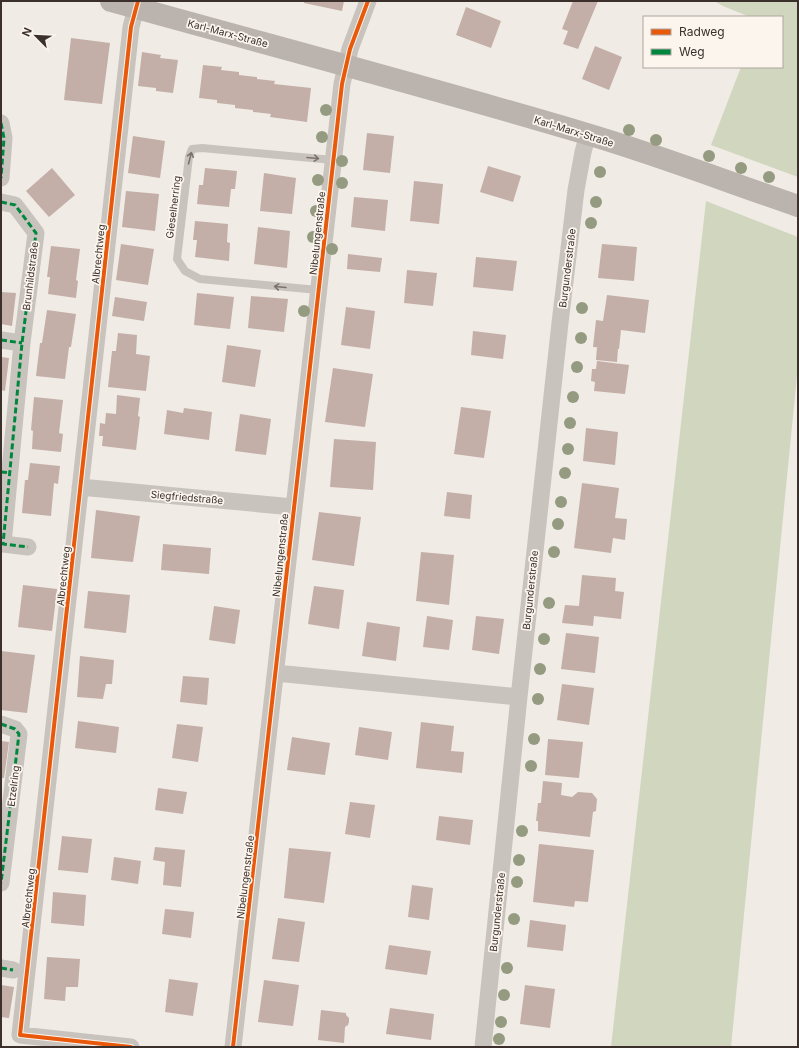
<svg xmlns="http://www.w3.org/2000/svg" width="799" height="1048" viewBox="0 0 799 1048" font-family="Inter,sans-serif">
<rect width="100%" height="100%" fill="#f0ebe5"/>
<path fill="#d1d6bf" d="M714 1H798V177L711 145 741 67H782V17H750L723 6Z
M706 201 798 237V365L731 1047H611Z"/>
<path fill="#c3afa7" d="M304 1H344L342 11 304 3Z
M573 1H598L578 49 563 44 568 31 562 29Z
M466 7 501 21 491 48 456 35Z
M71 38 110 43 102 104 64 100Z
M595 46 622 57 609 90 582 79Z
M142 52 161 55 160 58 178 60 173 93 156 91V88L138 86Z
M203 65 222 67 221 70 239 72V75L257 77V79L275 81 274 84 311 88 307 122 270 117 271 114 253 112V110L235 108V105L217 103V100L199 98Z
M367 133 394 136 390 173 363 170Z
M133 136 165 141 160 178 128 173Z
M488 166 521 176 513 202 480 192Z
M52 168 75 195 49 217 26 191Z
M205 168 237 171 235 189H231L229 207 197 204 199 185H203Z
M264 173 296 178 292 214 260 211Z
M414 181 443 184 439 224 410 221Z
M126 191 159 194 155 231 122 227Z
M354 197 388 200 385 231 351 227Z
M195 221 228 224 227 242 230 243 229 261 195 257 197 240H193Z
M258 227 290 231 287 268 254 264Z
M121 244 154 249 148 285 116 280Z
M602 244 637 247 634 281 598 278Z
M51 246 80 249 76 280 78 281 76 298 48 294 50 277H47Z
M348 254 382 258 380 272 347 269Z
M476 257 517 261 513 291 473 287Z
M407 270 437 273 433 306 404 303Z
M1 292 16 293 12 326 1 324Z
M197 293 234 297 230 329 194 325Z
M607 295 649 300 645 333 621 330 619 349 593 347 596 320 603 321Z
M251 296 288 299 284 332 248 328Z
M115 297 147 302 144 321 112 316Z
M346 307 375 311 370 349 341 345Z
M47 310 76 314 71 347H69L65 379 36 376 40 343H42Z
M473 331 506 335 503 359 471 355Z
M118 333 137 335 136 354 150 356 146 391 108 387 112 351H116Z
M227 345 261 350 255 387 222 382Z
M597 347 618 349 617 362 596 360Z
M1 357 9 358 5 391 1 390Z
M597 361 629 365 625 394 594 391 595 382 591 381 592 369H596Z
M333 368 373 374 365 427 325 422Z
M117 395 140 398 138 416 140 417 136 450 102 446 103 436H99L100 423 105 424 106 413 116 414Z
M34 397 63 400 59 433 63 434 61 452 32 449 33 431 31 430Z
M461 407 491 411 484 458 454 454Z
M184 408 212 412 209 440 164 434 167 410 183 413Z
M240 414 271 419 266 455 235 451Z
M586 428 618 432 615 465 583 461Z
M334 439 376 442 373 490 330 487Z
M30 463 60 466 58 484 54 483 51 516 22 513 25 480H28Z
M582 483 619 488 615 518 627 519 625 540 613 538 611 553 574 548Z
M447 492 472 495 470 519 444 516Z
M96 510 140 516 133 562 91 558Z
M319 512 361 517 354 566 312 560Z
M163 544 211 548 209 574 161 570Z
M421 552 454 555 449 605 416 601Z
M582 575 616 578 615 591 624 592 621 619 594 616 593 626 562 623 565 605 579 606Z
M23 585 57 589 52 631 18 627Z
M314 586 344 590 339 629 308 624Z
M88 591 130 595 126 633 84 628Z
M214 606 240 610 235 644 209 640Z
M427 616 453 620 449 650 423 647Z
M476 616 504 619 499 654 472 650Z
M367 622 400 627 396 661 362 656Z
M566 633 599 637 595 673 561 669Z
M1 651 35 655 27 713 1 710Z
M80 656 114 660 112 684H106L103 699 77 697Z
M183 676 209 678 207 705 180 702Z
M562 684 594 688 589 725 557 720Z
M78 721 119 727 116 753 75 748Z
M421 722 454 726 451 751 464 752 462 773 416 768Z
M177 724 203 727 198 762 172 758Z
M359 727 392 732 388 760 355 755Z
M292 737 330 743 325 775 287 770Z
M548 739 583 742 579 778 545 775Z
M1 741 9 742 4 778H1Z
M543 781 562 783 561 795 572 797 578 792 592 793 597 799 596 811 593 812 590 837 538 831V821H536L538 803H541Z
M158 788 187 792 183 814 155 810Z
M350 802 375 805 370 838 345 834Z
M439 816 473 820 470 845 436 840Z
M62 836 92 839 88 873 58 870Z
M539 844 594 850 588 902 575 901 574 907 533 902Z
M155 847 185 850 181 887 163 885 165 862 153 860Z
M289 848 331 852 324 903 284 898Z
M114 857 141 861 138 884 111 880Z
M412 885 433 888 429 920 408 917Z
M53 892 86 895 84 926 51 923Z
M165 909 194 912 191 938 162 934Z
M278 918 305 922 299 962 272 959Z
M530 920 566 925 563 951 527 947Z
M389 945 431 951 427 975 385 969Z
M47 957 80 959 78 987H66L65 1001 44 999Z
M169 979 198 983 193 1016 165 1012Z
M264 980 299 985 293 1026 258 1022Z
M1 985 14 987 9 1018 1 1017Z
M525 985 555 989 550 1028 520 1024Z
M390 1008 434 1014 431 1040 386 1034Z
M321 1010 346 1013V1015L349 1018V1022L348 1025 345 1027 344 1043 318 1040Z"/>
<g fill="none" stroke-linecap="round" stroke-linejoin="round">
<path stroke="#c9c3be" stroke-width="8" d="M318 290 200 279 185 271 177 259 189 157 192 149 202 148 333 160"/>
<path stroke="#c9c3be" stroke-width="17" d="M1 123 4 138 1 178
M1 202 15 205 36 233 22 343 3 544 28 547
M1 340 22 343
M80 487 293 507
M276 673 519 697
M1 724 15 729 19 734 1 883
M1 968 13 970
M131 1047 20 1035 131 27 138 1
M233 1047 342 84 350 49 368 1
M483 1047 519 697 560 323 576 190 583 152 588 134"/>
<path stroke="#bab3ae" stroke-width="22" d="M111 1C269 45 429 87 587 134 658 155 728 182 798 206"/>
<path stroke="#00873e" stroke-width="3" stroke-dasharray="6 3" stroke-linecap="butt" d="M1 123 4 138 1 178
M1 202 15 205 36 233 22 343 3 544 28 547
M1 340 22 343
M1 472 11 473
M1 724 15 729 19 734 1 883
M1 968 13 970"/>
<defs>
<path id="cycleway" d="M131 1047 20 1035 131 27 138 1
M233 1047 342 84 350 49 368 1"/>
</defs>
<use href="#cycleway" stroke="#fbf5ee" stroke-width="6"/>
<use href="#cycleway" stroke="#e8590c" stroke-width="4"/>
</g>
<g fill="#959b80">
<circle cx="326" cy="110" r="6"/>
<circle cx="629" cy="130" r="6"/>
<circle cx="322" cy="137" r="6"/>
<circle cx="656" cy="140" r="6"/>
<circle cx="709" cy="156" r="6"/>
<circle cx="342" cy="161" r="6"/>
<circle cx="741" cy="168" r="6"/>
<circle cx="600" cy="172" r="6"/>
<circle cx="769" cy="177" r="6"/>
<circle cx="318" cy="180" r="6"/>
<circle cx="342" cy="183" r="6"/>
<circle cx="596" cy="202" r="6"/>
<circle cx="316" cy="211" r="6"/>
<circle cx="591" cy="223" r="6"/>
<circle cx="313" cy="237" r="6"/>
<circle cx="332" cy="249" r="6"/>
<circle cx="582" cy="308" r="6"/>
<circle cx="304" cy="311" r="6"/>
<circle cx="581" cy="338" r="6"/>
<circle cx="577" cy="367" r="6"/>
<circle cx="573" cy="397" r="6"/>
<circle cx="570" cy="423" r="6"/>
<circle cx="568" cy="449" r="6"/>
<circle cx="565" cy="473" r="6"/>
<circle cx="561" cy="502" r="6"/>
<circle cx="558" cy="524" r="6"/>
<circle cx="554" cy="552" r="6"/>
<circle cx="549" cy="603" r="6"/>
<circle cx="544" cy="639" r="6"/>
<circle cx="540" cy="669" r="6"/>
<circle cx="538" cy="699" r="6"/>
<circle cx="534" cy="739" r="6"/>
<circle cx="531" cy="766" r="6"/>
<circle cx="522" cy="831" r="6"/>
<circle cx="519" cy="860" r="6"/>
<circle cx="517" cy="882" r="6"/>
<circle cx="514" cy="919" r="6"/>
<circle cx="507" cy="968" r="6"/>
<circle cx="504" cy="995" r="6"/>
<circle cx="501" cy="1022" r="6"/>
<circle cx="499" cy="1039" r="6"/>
</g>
<defs><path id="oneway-shaft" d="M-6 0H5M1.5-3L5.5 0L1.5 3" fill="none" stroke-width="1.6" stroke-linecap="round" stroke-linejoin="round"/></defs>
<g stroke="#7b726d">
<use href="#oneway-shaft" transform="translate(190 158) rotate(-76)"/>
<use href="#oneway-shaft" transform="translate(313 158) rotate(5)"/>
<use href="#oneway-shaft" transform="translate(280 287) rotate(-175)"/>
</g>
<g text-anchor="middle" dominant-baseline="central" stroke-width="3.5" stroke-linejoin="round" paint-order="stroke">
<g font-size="10" fill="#3b302b" stroke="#fbf5ee">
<text transform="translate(228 33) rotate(15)">Karl-Marx-Straße</text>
<text transform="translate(574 131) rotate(17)">Karl-Marx-Straße</text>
<text transform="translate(173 207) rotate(-83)">Gieselherring</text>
<text transform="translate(317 233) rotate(-84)">Nibelungenstraße</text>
<text transform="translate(98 254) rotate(-84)">Albrechtweg</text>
<text transform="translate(567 268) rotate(-83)">Burgunderstraße</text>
<text transform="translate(30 276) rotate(-83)">Brunhildstraße</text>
<text transform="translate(187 497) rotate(5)">Siegfriedstraße</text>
<text transform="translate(280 555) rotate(-84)">Nibelungenstraße</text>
<text transform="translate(63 576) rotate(-84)">Albrechtweg</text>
<text transform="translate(530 590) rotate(-84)">Burgunderstraße</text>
<text transform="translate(13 786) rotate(-83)">Etzelring</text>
<text transform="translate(245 877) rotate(-83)">Nibelungenstraße</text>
<text transform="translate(28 898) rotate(-84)">Albrechtweg</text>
<text transform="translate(497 912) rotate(-84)">Burgunderstraße</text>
</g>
</g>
<rect width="799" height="1048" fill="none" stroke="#3b302b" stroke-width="4"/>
<rect x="643" y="16" width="140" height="52" fill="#fbf5ee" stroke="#aea6a0"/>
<rect x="651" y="29" width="20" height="6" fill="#e8590c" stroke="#aea6a0"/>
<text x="679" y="36" font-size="12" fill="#3b302b">Radweg</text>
<rect x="651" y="49" width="20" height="6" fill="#00873e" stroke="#aea6a0"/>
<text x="679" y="56" font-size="12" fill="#3b302b">Weg</text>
<g transform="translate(36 36) rotate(294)" stroke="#fbf5ee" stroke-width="3" paint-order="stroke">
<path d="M0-3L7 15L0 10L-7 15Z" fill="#3b302b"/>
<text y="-6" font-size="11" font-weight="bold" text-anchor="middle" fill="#3b302b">N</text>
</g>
</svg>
